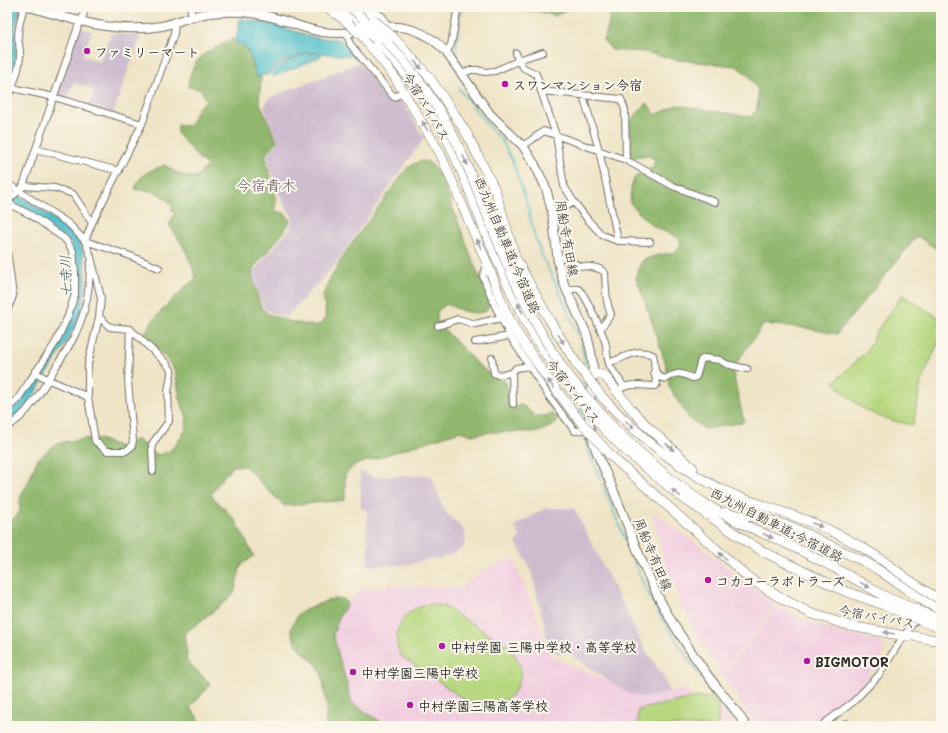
<svg xmlns="http://www.w3.org/2000/svg" width="948" height="733" viewBox="0 0 948 733" font-family="Mali,'Klee One',sans-serif">
<rect width="100%" height="100%" fill="#fbf7ec"/>
<filter id="ink" filterUnits="userSpaceOnUse"><feTurbulence type="fractalNoise" baseFrequency=".025" numOctaves="2"/><feDisplacementMap in="SourceGraphic" scale="8" xChannelSelector="R" yChannelSelector="G"/><feConvolveMatrix kernelMatrix="1 2 1 2 8 2 1 2 1" color-interpolation-filters="sRGB"/></filter>
<filter id="wash" filterUnits="userSpaceOnUse"><feTurbulence type="fractalNoise" baseFrequency=".012" numOctaves="4" result="noise"/><feDisplacementMap in="SourceGraphic" scale="16" xChannelSelector="R" yChannelSelector="G"/><feGaussianBlur stdDeviation="0.9" result="paint"/><feColorMatrix in="noise" values="0 0 0 0 0 0 0 0 0 0 0 0 0 0 0 0 0 1.4 0 .05"/><feComposite in="paint" operator="in"/></filter>
<g filter="url(#wash)">
<rect width="100%" height="100%" fill="#efe4c6"/>
<path fill="#f2cfe0" d="M652 512 688 537 776 605 720 677 716 672 718 668 697 637 679 599 665 561Z
M513 557 552 657 644 697 687 688 693 698 713 697 734 726H464L453 723 387 726 352 703 333 635 339 617 347 604 360 589 392 586 461 588 480 572Z
M778 606 801 618 831 630 879 641 882 644 884 654 866 679 851 694 830 710 807 726H756L738 698 721 678Z"/>
<path fill="#cfbdcf" d="M79 28 92 31 83 56 100 62 111 33 141 35 113 113 89 106 95 90 73 82 67 99 56 96Z
M360 62 390 104 401 100 424 138 333 267 286 317 269 312 263 308 253 276 255 269 290 229 293 218 276 190 267 155 278 143 264 108 269 98Z
M360 471 373 477 431 475 443 507 447 514 462 528 466 537 464 547 456 553 438 559 434 558 410 564 396 565 368 566 367 510 361 508Z
M546 508H574L645 649 664 678 669 692 645 698 630 694 598 674 567 652 557 654 547 637 531 570 516 542 520 536 514 526Z"/>
<path fill="#b7d880" stroke="#718256" d="M902 295 941 319V336L921 382 913 425C890 421 870 415 852 400 845 394 840 388 834 382L867 351 877 331Z
M430 604H435L443 606 508 646C518 659 525 669 518 685 509 705 486 712 467 701 457 695 448 688 439 682 426 673 414 665 401 656 393 642 396 623 409 613 415 608 423 606 430 604Z
M713 697 718 704V726H638V710L693 698Z"/>
<path fill="#91b86e" stroke="#5e724c" d="M509 7H571L555 16 538 11 520 12Z
M611 7H941V252L917 236 837 334 805 328 764 324 732 369 744 422 705 429 690 419 675 397 669 386 666 365 650 316 636 278 637 271 643 260C648 259 653 256 658 255 668 253 683 255 680 239 671 233 659 231 651 224 643 219 637 210 630 203 631 193 630 181 638 174 641 171 648 170 653 168L655 159 647 155 629 158 628 143 633 139C630 134 628 128 630 123 632 118 643 108 647 103L656 115 677 105 750 117 757 110 758 99 757 88 749 76 736 66 677 60 644 52 612 50 603 40C608 29 610 19 611 7Z
M232 39 242 42 255 61 261 78 259 101 277 142 265 155 276 199 275 211 284 213 290 219 288 225 283 233 253 268 252 276 261 308 268 314 291 322 315 326 322 323 326 316 323 295 328 283 343 256 407 168C426 156 430 160 441 178L489 302V307L486 311C471 316 460 310 447 304L438 310 437 315V322L475 362 493 377 505 381 507 385 508 405 512 408 521 405 525 407 536 417 553 414 557 418 556 422 552 426 538 432H492L472 435 460 431 355 465 345 475V500L284 506 245 466H233L219 482 211 495 235 520 254 556 241 565 234 593 226 601 184 634 187 654 186 660 211 684 200 697 190 707 204 726H7V522L11 520 17 516 20 510V500L22 493 27 485 34 468 38 459 55 445 64 442 90 438 99 439 121 447H126L134 440H139L149 451 159 455 168 452 178 442 186 429 187 417 181 402 175 371 165 357 147 338 146 331 154 319 182 290 196 278C192 262 180 238 169 225L175 213 171 209 173 206C168 200 158 192 151 191 144 189 142 192 135 189 141 172 149 172 165 165L174 171 185 176 196 177 208 165 200 160 177 133 178 125 189 126C195 120 194 110 201 105 202 103 205 103 207 102L201 89 188 87C191 56 208 52 232 39Z
M334 599H343L347 604 339 617 333 635 352 703 387 726 453 723 464 726H325L327 709 322 675 317 665 303 652 295 642 291 629 293 624 299 613 328 600Z"/>
<path fill="#53c0cb" stroke="#3f767b" d="M11 7H20L15 29V40L16 54V61L7 90V67L9 56 8 36Z
M240 19 269 23 316 38 339 39 345 44 360 61 351 56 307 52 281 62 269 74 256 77C254 68 250 49 242 45 241 44 237 44 235 44Z
M307 53 322 55 320 57 273 77 272 73 281 64Z
M7 187C20 196 34 205 47 214 57 221 71 229 77 239 84 249 84 260 85 271 87 313 71 335 50 369 38 389 26 410 7 424V415L20 402 62 335 70 319 76 300 71 244 17 205 7 199Z"/>
<g fill="none" stroke-linecap="round" stroke-linejoin="round">
<path stroke="#53c0cb" stroke-width="1.5" d="M456 53 461 7
M459 89 494 133 501 139 512 160 517 174 527 204 534 234 542 256 556 284 581 341 585 361 584 368
M583 386 584 378
M581 408 582 416
M584 433V439L590 454 645 588 660 615 697 672 712 690 730 717"/>
</g>
</g>
<g filter="url(#ink)">
<g fill="none" stroke-linecap="round" stroke-linejoin="round">
<defs>
<path id="minor" d="M190 7 192 16
M369 7 383 17 387 26
M7 16 8 7
M82 21 85 7
M347 33 350 44 394 97 405 92
M446 52 451 45 458 7
M516 53 518 61 524 58 543 52
M462 74 471 70H477L485 72 495 71 518 61 524 68 536 74 538 79 541 91 556 135 564 186 574 202 588 220 602 235 618 241 650 242
M12 88 54 97 142 124
M541 91 621 99 625 110 626 160
M583 95 599 150 618 241
M7 99C13 85 20 69 20 54 20 48 19 43 18 38 18 27 21 17 24 7
M523 146 544 131 626 160 673 186 715 202
M36 149 119 171
M7 183 69 224 85 241 91 257 101 298 99 317 88 364V397L95 441 107 451H126L132 446 133 440 128 381 130 329
M23 186 55 188 73 194 92 223
M7 201 20 190 23 186 80 21
M7 203 31 215 65 239 73 251 75 272V294L68 316 56 342 17 400 7 409
M552 212 559 210 574 202
M85 241 92 223 142 124 174 34 175 22
M85 241 128 255 159 268
M7 250 13 296 7 311
M557 258H566L579 266 592 267 600 269 605 273C606 286 605 302 611 314L602 327 600 329
M489 268H486L483 276 496 308 510 336 550 398 575 431 590 429
M566 291C570 290 574 288 578 289 585 292 604 336 606 345 607 352 607 360 610 366 614 373 620 380 624 387L617 391
M99 317 110 327 130 329 167 364 171 370V374L168 392 169 421 152 444 153 471
M438 326 458 319 475 324 501 318
M475 342 510 336
M492 358 494 373 498 375 512 373
M609 362C626 359 634 347 653 355 656 366 653 373 657 384L655 386C645 386 634 383 624 387
M35 372 45 378 88 397
M654 373H657L660 377 665 379C677 372 679 372 692 378L696 377 701 360 704 358 720 360 726 364 747 369
M513 404 512 373 516 368 529 366
M7 427C28 416 45 385 57 365 65 353 73 341 78 328 87 307 90 286 90 264
M941 585V590
M821 726 853 702 879 675 899 643 928 602 934 596 941 593
M842 726 846 723 851 726"/>
<path id="major" d="M30 7C72 20 118 34 162 26 172 24 181 20 191 17 207 12 226 11 243 12 256 13 269 16 282 20 295 24 308 30 323 32 336 34 349 33 362 31
M377 28C404 23 428 32 446 52L490 114 523 146 535 165 546 188 552 212 558 262 564 284 587 335 591 352 593 365 589 421C591 446 605 469 614 492 632 535 647 580 671 620 682 638 694 656 706 673 719 691 735 707 746 726"/>
<path id="highway" d="M327 7 348 23
M338 7 361 26
M358 7 374 20
M392 36 430 78 449 106 467 134 495 190 516 259 550 321 576 363
M363 37 394 76 440 153 489 268 504 308 515 330 543 372 575 415
M376 40C399 65 420 90 437 120 457 155 470 193 485 231 498 261 510 293 526 322 541 350 560 375 579 399
M592 373 605 376 631 409 648 427 693 468
M603 398C640 438 688 477 739 497 770 509 804 517 833 532 848 539 862 547 876 556 898 571 917 588 941 600
M613 427C643 456 674 485 709 506 733 521 758 531 783 542 819 559 854 578 888 598
M605 430 626 451 680 496 746 541 764 552 842 590 884 605
M611 456 749 578 779 597 810 613 850 626 905 636H913L941 641
M726 512 730 514 754 517 790 526 863 561 877 569"/>
</defs>
<use href="#minor" stroke="#706c61" stroke-width="8"/>
<use href="#major" stroke="#706c61" stroke-width="10"/>
<use href="#highway" stroke="#706c61" stroke-width="10"/>
<use href="#minor" stroke="#fff" stroke-width="6"/>
<use href="#major" stroke="#fff" stroke-width="8"/>
<use href="#highway" stroke="#fff" stroke-width="9"/>
<defs>
<path id="highway-bridge" d="M350 7C359 14 366 22 374 29 413 67 445 113 466 163 484 204 498 247 518 288 532 317 547 346 566 372 580 391 597 409 613 427
M374 20 392 36
M348 23 363 37
M361 26 376 40
M576 363 603 398
M579 399 605 430
M575 415 611 456
M877 569 927 603 941 610
M888 598 941 620
M884 605 941 629"/>
</defs>
<use href="#highway-bridge" stroke="#706c61" stroke-width="10" stroke-linecap="butt"/>
<use href="#highway-bridge" stroke="#fff" stroke-width="9"/>
</g>
<defs><path id="oneway-solid" d="M-6-.8H1V-3.2L6.5 0L1 3.2V.8H-6Z"/></defs>
<g fill="#a0a0a0">
<use href="#oneway-solid" transform="translate(418 65) rotate(48)"/>
<use href="#oneway-solid" transform="translate(425 126) rotate(-120)"/>
<use href="#oneway-solid" transform="translate(465 160) rotate(65)"/>
<use href="#oneway-solid" transform="translate(479 244) rotate(-113)"/>
<use href="#oneway-solid" transform="translate(520 308) rotate(-116)"/>
<use href="#oneway-solid" transform="translate(561 339) rotate(58)"/>
<use href="#oneway-solid" transform="translate(551 384) rotate(-126)"/>
<use href="#oneway-solid" transform="translate(630 425) rotate(43)"/>
<use href="#oneway-solid" transform="translate(670 447) rotate(41)"/>
<use href="#oneway-solid" transform="translate(676 493) rotate(-142)"/>
<use href="#oneway-solid" transform="translate(817 525) rotate(21)"/>
<use href="#oneway-solid" transform="translate(768 536) rotate(24)"/>
<use href="#oneway-solid" transform="translate(723 556) rotate(-139)"/>
<use href="#oneway-solid" transform="translate(865 585) rotate(29)"/>
<use href="#oneway-solid" transform="translate(889 633) rotate(-171)"/>
</g>
</g>
<g fill="#b5179e" stroke="#fbf7ec" stroke-width="1.5">
<circle cx="87" cy="51" r="4"/>
<circle cx="505" cy="84" r="4"/>
<circle cx="708" cy="580" r="4"/>
<circle cx="442" cy="646" r="4"/>
<circle cx="807" cy="661" r="4"/>
<circle cx="353" cy="672" r="4"/>
<circle cx="410" cy="705" r="4"/>
</g>
<g text-anchor="middle" dominant-baseline="central" stroke-width="4" stroke-linejoin="round" paint-order="stroke">
<g font-size="13" font-weight="bold" fill="#2b2b2b" stroke="#fbf7ec" text-anchor="start">
<text x="95" y="51">ファミリーマート</text>
<text x="513" y="84">スワンマンション今宿</text>
<text x="716" y="580">コカコーラボトラーズ</text>
<text x="450" y="646">中村学園 三陽中学校・高等学校</text>
<text x="815" y="661">BIGMOTOR</text>
<text x="361" y="672">中村学園三陽中学校</text>
<text x="418" y="705">中村学園三陽高等学校</text>
</g>
<g font-size="13" fill="#2b2b2b" stroke="#fbf7ec">
<text transform="translate(427 106) rotate(59)">今宿バイパス</text>
<text transform="translate(568 238) rotate(80)">周船寺有田線</text>
<text transform="translate(508 245) rotate(67)">西九州自動車道;今宿道路</text>
<text transform="translate(574 391) rotate(52)">今宿バイパス</text>
<text transform="translate(777 524) rotate(27)">西九州自動車道;今宿道路</text>
<text transform="translate(654 554) rotate(67)">周船寺有田線</text>
<text transform="translate(877 616) rotate(11)">今宿バイパス</text>
</g>
<g font-size="14" font-style="italic" fill="#395f63" stroke="#fbf7ec">
<text transform="translate(65 276) rotate(-92)">七寺川</text>
</g>
<g font-size="15" fill="#695861" stroke="#fbf7ec">
<text x="266" y="185">今宿青木</text>
</g>
</g>
<rect width="948" height="733" fill="none" stroke="#fbf7ec" stroke-width="24"/>
</svg>
